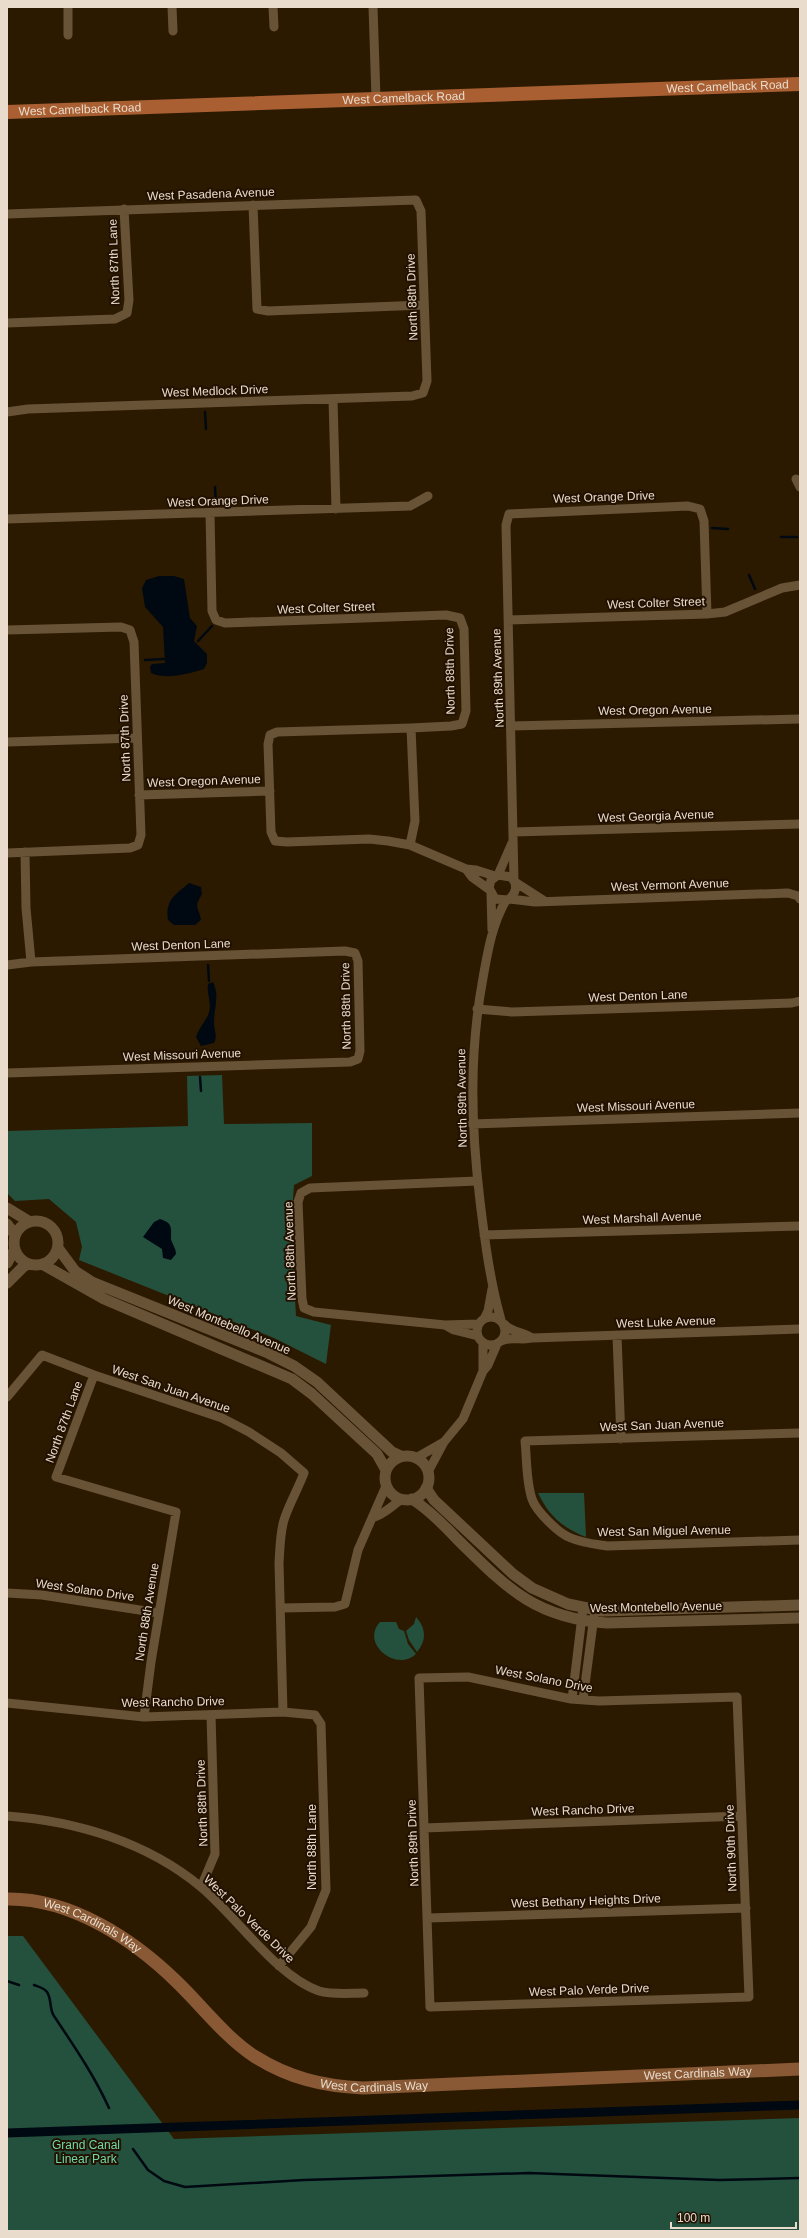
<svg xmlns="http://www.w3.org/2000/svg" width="807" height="2238" viewBox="0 0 807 2238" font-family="Helvetica,sans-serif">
<rect width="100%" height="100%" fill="#2c1a00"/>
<path fill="#23513d" d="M222 1075 224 1124 312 1123V1176L294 1185 291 1226 296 1316 331 1325 326 1364 274 1338 79 1260 82 1247 76 1222 49 1199 15 1201 7 1193V1131L188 1126 187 1076Z
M538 1493H584L586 1537C563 1528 549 1516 538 1493Z
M416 1617C426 1628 427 1640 417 1652L409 1640 406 1631 414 1624Z
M380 1622H396L399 1629 404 1631 408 1644 416 1654C396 1673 360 1643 380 1622Z
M7 1936H23L174 2139 800 2118V2231H7Z"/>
<path fill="#000911" d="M159 576H174L184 579 190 618 197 626 194 641 207 654V663L204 669C188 674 166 680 151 673L150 667 152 664 165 663 163 627 145 607 142 588 146 580Z
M189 883 201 887 202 894C193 909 199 906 201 920L195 925H174L168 920C165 900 175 895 189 883Z
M213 982C220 996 214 1008 214 1022 214 1031 218 1036 214 1043L201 1046 196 1037C199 1028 205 1022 208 1015 213 1004 206 994 208 984Z
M160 1219C173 1223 171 1228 171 1239 172 1244 176 1248 176 1254L171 1260 163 1258 162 1249 143 1237 154 1222Z"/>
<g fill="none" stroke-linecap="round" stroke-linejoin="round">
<path stroke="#000911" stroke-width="2.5" d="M205 412 206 429
M215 487 216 504
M712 528 728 529
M781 537H797
M749 575 755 589
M198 641 212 626
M145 660 164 659
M208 965 209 981
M200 1077 201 1091
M7 1981 19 1985
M34 1985C39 1987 44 1988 47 1992 52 1999 49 2009 54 2016 74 2046 94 2075 109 2108
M133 2149 148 2170 164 2181 185 2187 304 2180 529 2173 719 2180 800 2178"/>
<path stroke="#000911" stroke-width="9" d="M7 2133 800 2105"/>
<path stroke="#685337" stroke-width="9" d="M68 7V35
M172 7 173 31
M273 7 274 27
M373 7 376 98
M253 205 257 309 268 311 424 305
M7 214 416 200 421 211 427 381 423 393 412 396 28 409 7 412
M7 323 115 319 127 313 129 300 124 209
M333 399 336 509
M796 479 800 487
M210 513 212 611 216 620 225 623 446 615 460 618 464 629 466 711 462 724 451 726 411 728 277 732 270 735 268 744 271 832 275 841 287 842 369 839 388 841 410 845 466 869 472 877 490 890
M7 519 410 506 428 496
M508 620 707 614 725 612 782 588 800 585
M7 630 121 627 130 630 134 642 141 835 138 845 130 848 7 853
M511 726 800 719
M7 742 137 738
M139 795 270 791
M513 832 800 824
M410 845 415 821 411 728
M25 852 26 908 31 962
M466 869 476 870 495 876
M498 875 511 877C518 884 517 893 508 900L495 899 489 888 491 880 498 875 512 843
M514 880 506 525 509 514 688 506 700 509 704 521 707 614
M515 882 543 900
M491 894 492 930
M510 899 535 902 788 893 798 896 800 899
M7 965 31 962 345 951 355 953 358 961 360 1051 358 1059 350 1062 7 1073
M477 1009 512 1012 792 1003 800 1001
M472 1124 800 1113
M477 1181 310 1188 301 1193 298 1202 302 1299 304 1308 314 1312 445 1325 478 1324
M484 1235 800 1226
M477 1331a14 14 0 1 1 28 0a14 14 0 1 1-28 0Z
M484 1319 488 1311 492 1289
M501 1320C490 1281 485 1242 480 1201 471 1126 469 1053 483 978 488 950 492 925 506 900
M504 1324C511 1332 523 1332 532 1338
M445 1325 454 1330 478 1336
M617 1336 621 1439
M501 1341C511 1336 522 1341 532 1338L800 1329
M483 1371V1343
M94 1375 56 1477 176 1512 151 1662 144 1717
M7 1397 42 1355 94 1375 222 1418 249 1432 281 1453 304 1473C298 1489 289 1504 284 1520 280 1533 280 1549 279 1563L283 1712
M800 1433 525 1441C527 1460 526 1481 532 1499 536 1511 559 1534 571 1538 582 1543 594 1544 607 1546L800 1540
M416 1458 444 1442
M428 1472 444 1442 463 1419 483 1371 488 1365 497 1344
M374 1517C383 1515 393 1505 402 1499
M7 1593 42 1595 159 1613
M281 1608 335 1607 345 1604 358 1550 386 1486
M468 1677 571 1699 599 1701 737 1697 749 1997 430 2007 419 1678Z
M572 1699 583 1608
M583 1700 594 1616
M7 1703 144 1717 283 1712 315 1715 321 1724 326 1890 311 1927 279 1966
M7 1816C76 1821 147 1842 201 1887 236 1916 277 1977 319 1991 333 1995 350 1993 364 1993
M424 1828 742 1816
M201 1887 215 1854 211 1715
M428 1918 746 1908"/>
<path stroke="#685337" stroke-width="11" d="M7 1208 30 1222
M14 1243a22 22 0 1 1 44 0a22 22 0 1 1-44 0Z
M7 1224 15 1235
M58 1248 75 1271 92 1282 268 1353 294 1366 317 1382 392 1452 401 1456
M7 1263 15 1249
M42 1264 104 1299 292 1379 312 1394 377 1454 386 1470
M7 1283 23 1267 28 1264
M385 1478a22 22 0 1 1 44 0a22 22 0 1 1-44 0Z
M426 1488 434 1500 513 1574 532 1588 568 1604 602 1611 800 1605
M412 1499C429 1510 443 1524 457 1539 506 1587 534 1618 607 1623L800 1618"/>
<path stroke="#885934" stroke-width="13" id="s1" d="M7 1899C71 1898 133 1939 177 1982 202 2006 225 2037 254 2056 289 2078 322 2086 363 2088L800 2069"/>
<path stroke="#a95f31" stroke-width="14" id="s2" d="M7 112 800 84"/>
</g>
<g text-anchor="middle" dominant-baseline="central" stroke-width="4" stroke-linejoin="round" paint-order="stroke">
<g font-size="12" fill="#e9dccd" stroke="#210">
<text stroke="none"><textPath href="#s2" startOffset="721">West Camelback Road</textPath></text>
<text stroke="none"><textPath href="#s2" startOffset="397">West Camelback Road</textPath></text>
<text stroke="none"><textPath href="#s2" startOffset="73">West Camelback Road</textPath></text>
<text transform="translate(211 194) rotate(-2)">West Pasadena Avenue</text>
<text transform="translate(114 262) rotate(-92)">North 87th Lane</text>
<text transform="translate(412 297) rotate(-92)">North 88th Drive</text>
<text transform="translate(215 391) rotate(-2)">West Medlock Drive</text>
<text transform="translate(604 497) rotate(-2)">West Orange Drive</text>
<text transform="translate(218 501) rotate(-2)">West Orange Drive</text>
<text transform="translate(656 603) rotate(-2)">West Colter Street</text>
<text transform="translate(326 608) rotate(-2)">West Colter Street</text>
<text transform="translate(450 671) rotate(-91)">North 88th Drive</text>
<text transform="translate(498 678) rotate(-92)">North 89th Avenue</text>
<text transform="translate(655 710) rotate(-1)">West Oregon Avenue</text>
<text transform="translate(125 738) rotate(-92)">North 87th Drive</text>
<text transform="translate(204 781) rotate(-2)">West Oregon Avenue</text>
<text transform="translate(656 816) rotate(-2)">West Georgia Avenue</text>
<text transform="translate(670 885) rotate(-2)">West Vermont Avenue</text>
<text transform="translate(181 945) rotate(-2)">West Denton Lane</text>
<text transform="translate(638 996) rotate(-2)">West Denton Lane</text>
<text transform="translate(346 1006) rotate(-91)">North 88th Drive</text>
<text transform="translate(182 1055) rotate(-2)">West Missouri Avenue</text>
<text transform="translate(462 1098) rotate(-91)">North 89th Avenue</text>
<text transform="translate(636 1106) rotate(-2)">West Missouri Avenue</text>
<text transform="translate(642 1218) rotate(-2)">West Marshall Avenue</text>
<text transform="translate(290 1251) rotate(-92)">North 88th Avenue</text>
<text transform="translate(666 1322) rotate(-2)">West Luke Avenue</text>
<text transform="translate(229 1325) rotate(23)">West Montebello Avenue</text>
<text transform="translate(171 1389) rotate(19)">West San Juan Avenue</text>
<text transform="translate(64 1422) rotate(-70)">North 87th Lane</text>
<text transform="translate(662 1425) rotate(-2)">West San Juan Avenue</text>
<text transform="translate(664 1531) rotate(-1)">West San Miguel Avenue</text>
<text transform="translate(85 1590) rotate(8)">West Solano Drive</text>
<text transform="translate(656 1607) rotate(-1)">West Montebello Avenue</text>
<text transform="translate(147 1612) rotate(-81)">North 88th Avenue</text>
<text transform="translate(544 1679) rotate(11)">West Solano Drive</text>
<text transform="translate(173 1702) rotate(-1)">West Rancho Drive</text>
<text transform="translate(202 1803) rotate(-92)">North 88th Drive</text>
<text transform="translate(583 1810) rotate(-2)">West Rancho Drive</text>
<text transform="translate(413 1843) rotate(-92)">North 89th Drive</text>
<text transform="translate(312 1847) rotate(-90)">North 88th Lane</text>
<text transform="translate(731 1848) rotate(-92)">North 90th Drive</text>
<text transform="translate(586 1901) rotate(-2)">West Bethany Heights Drive</text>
<text transform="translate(249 1919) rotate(44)">West Palo Verde Drive</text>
<text stroke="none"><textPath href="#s1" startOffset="91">West Cardinals Way</textPath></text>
<text transform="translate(589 1990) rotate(-2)">West Palo Verde Drive</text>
<text stroke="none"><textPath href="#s1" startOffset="751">West Cardinals Way</textPath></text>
<text stroke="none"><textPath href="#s1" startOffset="427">West Cardinals Way</textPath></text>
</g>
<g font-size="12" fill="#6ed8a8" stroke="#210">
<text x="86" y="2145">Grand Canal<tspan x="86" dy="14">Linear Park</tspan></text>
</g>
</g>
<rect width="807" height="2238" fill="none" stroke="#e9dccd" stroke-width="16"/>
<path d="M671 2222v6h125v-6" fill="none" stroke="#e9dccd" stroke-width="2"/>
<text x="677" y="2222" font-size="12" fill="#e9dccd" stroke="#221100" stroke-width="3" paint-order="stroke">100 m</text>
</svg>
